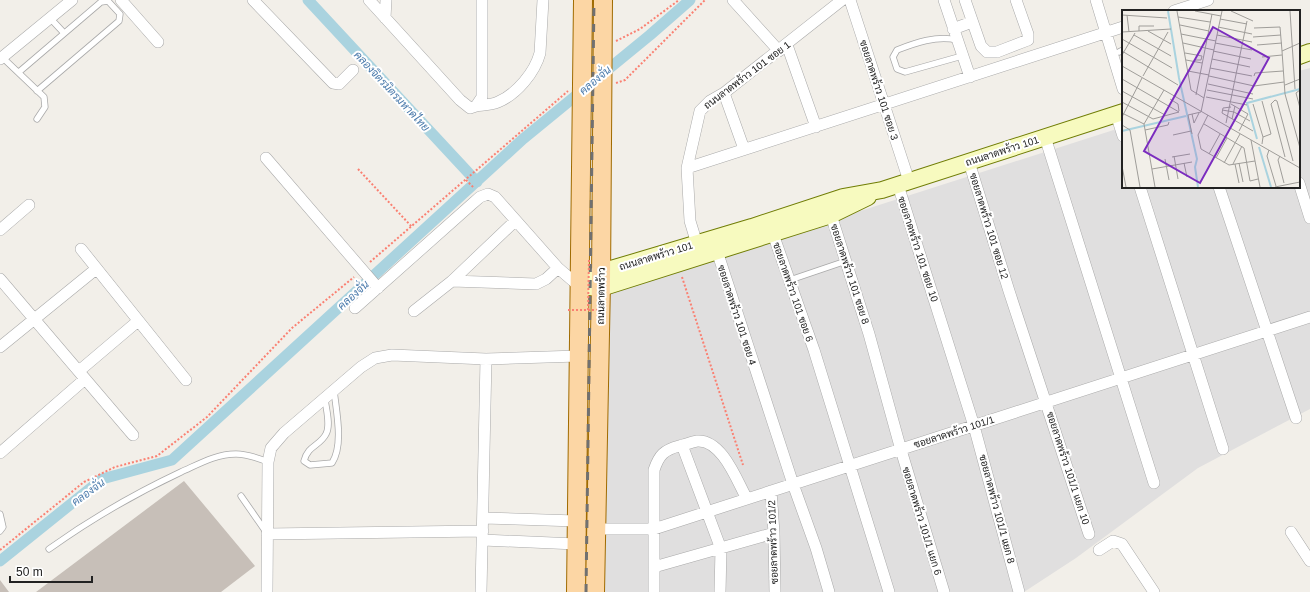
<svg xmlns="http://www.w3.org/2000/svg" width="1310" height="592" viewBox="0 0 1310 592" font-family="Arial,Sarabun,sans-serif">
<rect width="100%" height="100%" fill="#f2efe9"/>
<path fill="#e0dfdf" d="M1310 68V409L1198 468 1076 558 1024 592H600L595 296 1123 127V187H1299V71Z"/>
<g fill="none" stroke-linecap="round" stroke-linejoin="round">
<path stroke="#aad3df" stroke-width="11" d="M308 0 477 182
M0 561 102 479 172 460 523 139 650 35 690 0"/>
</g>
<path fill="#c7bfb8" d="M184 481 255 566 221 592H36Z
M0 580 9 592H0Z"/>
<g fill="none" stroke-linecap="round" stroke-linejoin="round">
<defs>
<path id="lane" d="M50 18 64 33
M957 40C937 35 915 43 897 50L893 57 897 69 905 72 962 56
M1119 52 1123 50
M2 57 44 97 45 107 37 119
M19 72 101 2 108 1 120 14 119 21 37 91
M790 280 846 261
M325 399C326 409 331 425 326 434 320 446 308 445 304 461L310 465 332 463C344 445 336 410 334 390
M241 496 266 532
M0 514 3 527 0 531
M49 549C91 519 134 494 181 472 199 464 216 454 236 454 247 454 258 458 268 462"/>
<path id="street" d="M121 0 158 42
M253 0 333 83 339 84 353 70
M369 0 460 100 470 108 476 106 482 97V0
M733 0 779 51
M850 0 909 181
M944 0 970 77
M965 0 981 46 987 52H997L1028 40V34L1016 0
M1096 0 1123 89
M1174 11 1208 0
M385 18 386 0
M953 29 972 22
M787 45 816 127
M0 59 72 0
M724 93 744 149
M476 106C483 105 491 105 498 102 517 94 535 72 540 53L543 0
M1116 114 1123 136
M1045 137 1154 483
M266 158 378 288
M969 162 1009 291 1089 534
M687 168 1123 27
M1299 183 1310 218
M898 185 974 426 1019 592
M1140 187 1223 449
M1219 187 1296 418
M831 215 869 334 901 450 944 592
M515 221 452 281 536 284 546 279 558 268
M0 230 29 205
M773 234 814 350 889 592
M697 244 690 221 687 168 700 111 710 101 724 93 842 0
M81 249 186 380
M717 251 793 484 816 548 829 592
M0 279 133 435
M355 308 472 204 480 197 488 194 495 197 558 268 579 286
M414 311 452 281
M0 347 96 269
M79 371 138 321
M682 445 721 549 720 592
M0 453 85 379
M771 491 774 533 775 592
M483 518 576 521
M596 529H654L1310 317
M1291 532 1310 561
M267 534 483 531
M483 540 576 544
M1099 550 1113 541 1122 544 1154 592
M654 567 774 533
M267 592 268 462 271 448 284 433 361 367 375 358 392 355 486 359 578 356
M481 592 486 359
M654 592V470C659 455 664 450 679 446 685 445 691 442 697 441 722 439 737 481 747 499"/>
<path id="secondary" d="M1299 56 1310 52
M579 286 601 272 752 227 843 197 882 190 1123 112
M589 287 601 288 831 215 868 197"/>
<path id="primary" d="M576 592 583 0
M595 592 601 282 603 0"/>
</defs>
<use href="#lane" stroke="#a9a9a9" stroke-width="7"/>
<use href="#street" stroke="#a9a9a9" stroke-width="12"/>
<use href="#secondary" stroke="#707d05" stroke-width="18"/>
<use href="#primary" stroke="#a06b00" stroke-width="20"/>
<path stroke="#fa8072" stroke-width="2" stroke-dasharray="2 2" stroke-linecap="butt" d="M616 41 640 29 679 0
M616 83 625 80 705 0
M358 169 412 227
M466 180 474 188
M370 262 568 91
M682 277 743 465
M0 550 84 482 115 467 157 456 207 417 292 328 354 277"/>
<use href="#lane" stroke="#fff" stroke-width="5.5"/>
<use href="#street" stroke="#fff" stroke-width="11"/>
<use href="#secondary" stroke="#f7fabf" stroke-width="16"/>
<use href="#primary" stroke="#fcd6a4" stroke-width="18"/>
<path stroke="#707070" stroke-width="3" stroke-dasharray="8 8" stroke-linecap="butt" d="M586 592 594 0"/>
<path stroke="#fa8072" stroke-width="2" stroke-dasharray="2 2" stroke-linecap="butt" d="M568 310H607
M588 310 589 260"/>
</g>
<g text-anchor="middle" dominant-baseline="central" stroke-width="4" stroke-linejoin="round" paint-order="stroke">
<g font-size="10" fill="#222" stroke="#fff">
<text transform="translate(747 75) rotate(-37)">ถนนลาดพร้าว 101 ซอย 1</text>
<text transform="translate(879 90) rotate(72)">ซอยลาดพร้าว 101 ซอย 3</text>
<text transform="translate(1002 151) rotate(-18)">ถนนลาดพร้าว 101</text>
<text transform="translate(989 226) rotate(73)">ซอยลาดพร้าว 101 ซอย 12</text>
<text transform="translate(918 249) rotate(72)">ซอยลาดพร้าว 101 ซอย 10</text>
<text transform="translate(656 256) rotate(-17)">ถนนลาดพร้าว 101</text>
<text transform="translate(850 274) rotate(72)">ซอยลาดพร้าว 101 ซอย 8</text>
<text transform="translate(793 292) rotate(71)">ซอยลาดพร้าว 101 ซอย 6</text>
<text transform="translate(601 296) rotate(-89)">ถนนลาดพร้าว</text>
<text transform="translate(737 315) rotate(72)">ซอยลาดพร้าว 101 ซอย 4</text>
<text transform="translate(954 432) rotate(-18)">ซอยลาดพร้าว 101/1</text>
<text transform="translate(1068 468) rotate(72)">ซอยลาดพร้าว 101/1 แยก 10</text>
<text transform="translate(997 509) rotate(75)">ซอยลาดพร้าว 101/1 แยก 8</text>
<text transform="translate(922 521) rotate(73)">ซอยลาดพร้าว 101/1 แยก 6</text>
<text transform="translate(773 542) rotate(-92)">ซอยลาดพร้าว 101/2</text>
</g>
<g font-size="11" font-style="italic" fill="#4a7aab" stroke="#fff">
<text transform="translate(595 80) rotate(-40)">คลองจั่น</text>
<text transform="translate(392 91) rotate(47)">คลองจิตรมิตรมหาดไทย</text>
<text transform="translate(353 295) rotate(-42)">คลองจั่น</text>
<text transform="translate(88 492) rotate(-36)">คลองจั่น</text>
</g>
</g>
<g transform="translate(1122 10)">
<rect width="178" height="178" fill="#f2efe9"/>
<path fill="none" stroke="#aad3df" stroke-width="2" d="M46 1 57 68 75 149 73 157 76 177M0 121 64 106M135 129 125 93 178 79M137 137 149 177"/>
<path fill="none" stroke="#9f9d99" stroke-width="1" d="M55 1 69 80 82 88M73 1 99 6M109 1 131 11M168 1 173 79M0 5 45 8M5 5 7 22M56 7 88 12M98 9 125 14M58 15 87 21M96 17 130 24M132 18 158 17 160 41M17 21V16H32M26 21 49 34M0 22 49 19M59 24 94 31M12 25 49 46M95 25 130 32M131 27 159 25M0 29 50 58M61 33 92 40M93 33 130 40M178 33 160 41 163 84 178 138M135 35 160 33M0 41 56 75M91 41 129 49M63 43 80 46 79 50H72M0 45 13 23M140 47 160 45M90 49 128 57M64 50 80 53M0 56 178 158M88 58 130 66M66 61 87 65M21 66 46 22M87 66 132 76 162 72M132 66 133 63 161 61M0 69 57 102 31 109 0 92M86 74 131 84M163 75 178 69M85 80 131 89M178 80 174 83 178 98M0 81 43 105M74 85 90 4M84 87 125 95M48 89 56 94 57 101M140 91 149 124 141 127M109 94 126 104 117 121M131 94 141 127 140 134M109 97 101 98 100 103 131 121M100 100 112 102 128 111M79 102 100 1M0 103 22 114M70 104 72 113 77 103M86 105 76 125 79 139 107 155 133 151M0 107 20 68M110 109 113 96M104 113 125 11M82 114 122 138 128 171 136 169M0 115 8 120 18 177M23 120 46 115 47 112M70 124 66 105 79 102M51 125 69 121M129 130 138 177M147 140 145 146 154 176M87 144 98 124M52 146 56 169M158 146 156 150 162 173M50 147 68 144M163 147 149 94 153 90 155 91 171 151M94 148 105 128M43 149 47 170M62 153 65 167M102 153 118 124M117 153 121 172M111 154 120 136M113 154 117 173M0 156 4 177M30 159 70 152M33 177 22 114 42 80M153 177 178 172"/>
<path fill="#7b2cbf" fill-opacity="0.15" stroke="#7b2cbf" stroke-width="2" d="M91 17 147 48 78 173 22 141Z"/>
<rect width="178" height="178" fill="none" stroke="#222" stroke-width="2"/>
</g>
<path d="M10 576v6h82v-6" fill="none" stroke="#222222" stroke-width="2"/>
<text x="16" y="576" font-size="12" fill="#222222" stroke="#ffffff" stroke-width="3" paint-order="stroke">50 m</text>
</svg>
